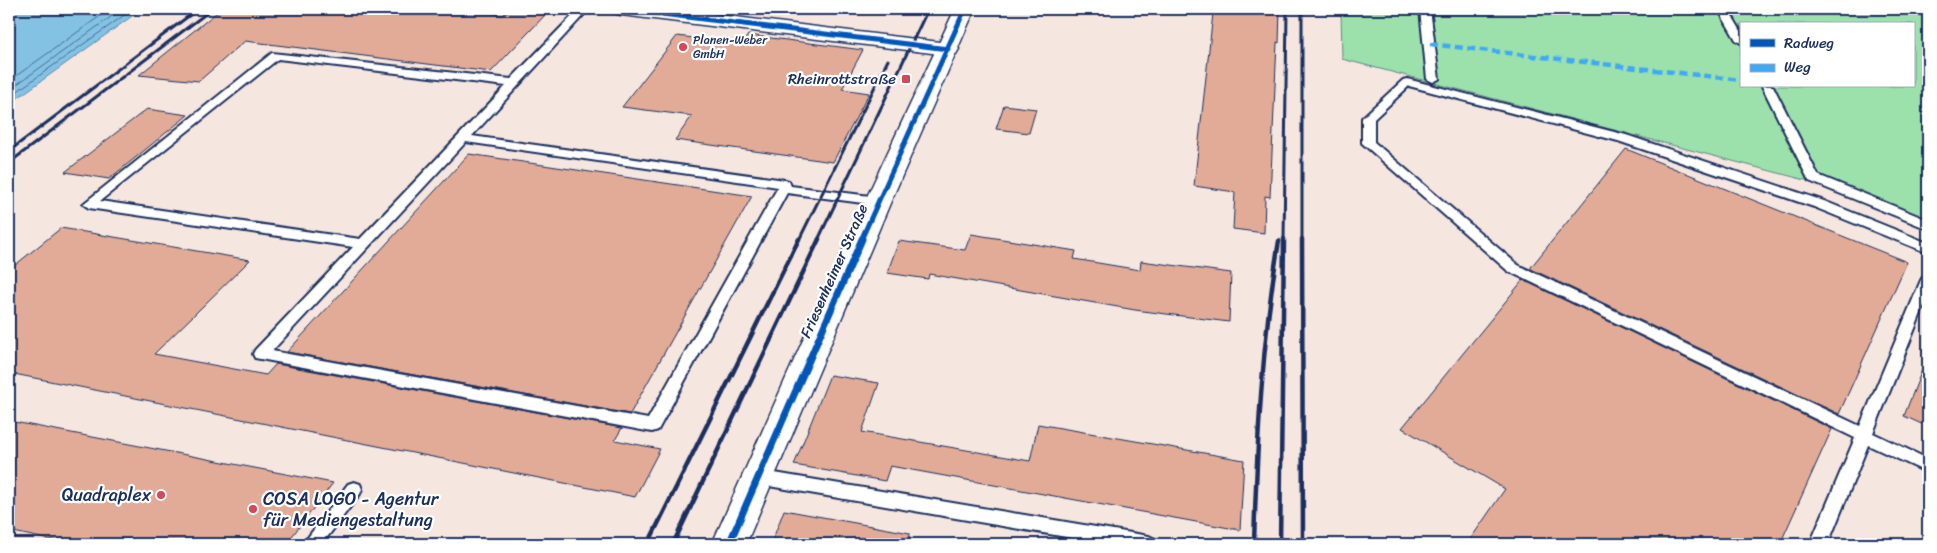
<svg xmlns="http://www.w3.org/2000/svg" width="1937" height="553" viewBox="0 0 1937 553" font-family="Sriracha,sans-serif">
<rect width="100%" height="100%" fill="#fff"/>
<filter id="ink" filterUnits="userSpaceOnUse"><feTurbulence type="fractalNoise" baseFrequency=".02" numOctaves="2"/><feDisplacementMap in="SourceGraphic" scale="10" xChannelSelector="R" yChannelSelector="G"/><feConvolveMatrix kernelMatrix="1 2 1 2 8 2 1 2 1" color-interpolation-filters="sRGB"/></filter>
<g filter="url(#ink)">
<path fill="#f6e6e0" d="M142 9H1341L1343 59 1809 181 1928 229V544H9V104Z"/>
<path fill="#9ce0ac" stroke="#5c8885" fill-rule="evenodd" d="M1341 9H1928V229L1809 181 1342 59ZM1741 24H1913V86H1741Z"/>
<path fill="#83c2e3" stroke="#5987ae" d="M9 9H142L9 104Z"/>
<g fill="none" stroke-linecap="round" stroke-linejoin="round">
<path stroke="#456a93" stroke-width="1" d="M9 81 110 9
M9 90 122 9
M9 97 133 9"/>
</g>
<path fill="#e1ab97" stroke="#1b2f5e" d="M221 9H451L503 15 510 9H513L547 13 491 72 245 41 199 81 139 75Z
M1217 9 1248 13V9H1280L1279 43 1277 42 1270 197 1265 196 1264 233 1233 229 1235 192 1194 186 1213 13 1217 14Z
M748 35 863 50 842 89 869 93 833 162 675 140 692 116 622 107 677 36 742 44Z
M1004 105 1036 109 1029 133 996 129Z
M147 109 188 115 109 179 65 172Z
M1626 149 1907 262 1839 414 1531 269V267Z
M469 154 752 196 630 414 287 352Z
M61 228 250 260 154 354 266 375 276 364 622 428 615 440 660 449 635 497 9 373V270Z
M971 234 1076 251 1074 259 1140 270 1141 261 1231 273 1229 322 1135 310 929 274 928 279 887 273 899 241 965 250Z
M1523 280 1832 429 1780 544H1467L1505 489 1402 428Z
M1927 357H1928V427L1904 416Z
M830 375 879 383 862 432 1030 461 1038 424 1244 460 1240 530 890 466 885 481 794 465Z
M9 421 61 431 333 483 286 544H69L9 531Z
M784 510 910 533 909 544H771Z"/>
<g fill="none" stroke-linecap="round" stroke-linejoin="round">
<defs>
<path id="service" d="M579 9H589L472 136 785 180 789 181 791 186 878 197 884 201 878 205 787 193 658 430 652 432 255 358 253 354 255 350 353 247 89 208 83 204 272 53 511 79ZM278 59 506 86 360 239 100 201ZM466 142 778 187 648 419 272 351Z
M1420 9H1430L1439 79 1433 82 1427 79Z
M1718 9H1728L1741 31V43L1736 40Z
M1407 79 1626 135 1824 201 1928 243V253L1814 207 1618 141 1409 86 1374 119V142L1518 265 1860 426 1921 280 1923 277 1928 275V296L1873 433 1928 459V473L1868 445 1828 544H1810L1855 438 1508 271 1362 143V118L1364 116 1403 80Z
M1762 86H1773L1818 175 1928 220V229L1809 181Z
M757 470 1149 536 1155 539 1158 544H1107L757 484 751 482 749 477 751 472Z
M354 482 360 484 362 489 360 494 322 544H303L348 484Z"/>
<path id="minor" d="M611 9H669L948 43 956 44 959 49 956 54 948 55 621 15 614 13Z"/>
<path id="tertiary" d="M955 9H975L891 201 746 544H712L865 201Z"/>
</defs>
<use href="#service" stroke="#1b2f5e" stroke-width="4"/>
<use href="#minor" stroke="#1b2f5e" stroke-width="3"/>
<use href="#tertiary" stroke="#1b2f5e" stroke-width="3"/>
<use href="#service" fill="#fff" fill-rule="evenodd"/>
<use href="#minor" fill="#fff" fill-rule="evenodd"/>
<use href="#tertiary" fill="#fff" fill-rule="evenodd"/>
<path stroke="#1b2f5e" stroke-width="3" d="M1302 9V240
M9 151 198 9
M9 163 212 9
M799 240 888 60
M818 240 928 9
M1284 240 1287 9"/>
<path stroke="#1b2f5e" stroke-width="4.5" d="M1302 239 1303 544
M648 544 799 239
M673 544 819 239
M1254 544C1257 442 1262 341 1279 241
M1280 544 1284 239"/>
<path stroke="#3fa9f5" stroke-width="4.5" stroke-dasharray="8 4.5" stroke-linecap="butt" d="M1903 9 1928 16
M1430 44 1741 80"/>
<defs>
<path id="cycleway-far1" d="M621 9 948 49
M861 240 965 9"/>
<path id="cycleway" d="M729 544 862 239"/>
</defs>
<use href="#cycleway-far1" stroke="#fff" stroke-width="8"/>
<use href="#cycleway" stroke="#fff" stroke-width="10"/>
<use href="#cycleway-far1" stroke="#0057b8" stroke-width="5"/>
<use href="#cycleway" stroke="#0057b8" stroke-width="7"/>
</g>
</g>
<g fill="#d1495b" stroke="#fff" stroke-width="2">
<circle cx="683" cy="47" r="5"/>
<rect x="901" y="74" width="10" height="10" rx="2.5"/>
<circle cx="161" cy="495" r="5"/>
<circle cx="253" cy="509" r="5"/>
</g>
<g text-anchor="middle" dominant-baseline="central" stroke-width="4.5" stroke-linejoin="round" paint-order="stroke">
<g font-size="12" fill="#1b2f5e" stroke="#fff" text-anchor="start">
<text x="693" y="40">Planen-Weber<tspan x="693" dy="14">GmbH</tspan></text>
</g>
<g font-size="15" fill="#1b2f5e" stroke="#fff" text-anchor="end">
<text x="896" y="79">Rheinrottstraße</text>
</g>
<g font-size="15" fill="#1b2f5e" stroke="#fff">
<text transform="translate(834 271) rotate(-66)">Friesenheimer Straße</text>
</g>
<g font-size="18" fill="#1b2f5e" stroke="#fff" text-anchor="end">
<text x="151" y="495">Quadraplex</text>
<text x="263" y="499" text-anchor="start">COSA LOGO - Agentur<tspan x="263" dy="21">für Mediengestaltung</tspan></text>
</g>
</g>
<rect width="1937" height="553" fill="none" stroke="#fff" stroke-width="30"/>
<rect x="15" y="15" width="1907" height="523" fill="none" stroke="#1b2f5e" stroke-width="2" filter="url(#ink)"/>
<rect x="1740" y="22" width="175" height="65" fill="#ffffff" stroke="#a4acbf"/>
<rect x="1750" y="39" width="25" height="8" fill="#0057b8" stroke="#a4acbf"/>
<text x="1784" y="48" font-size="15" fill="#1b2f5e">Radweg</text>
<rect x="1750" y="64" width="25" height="8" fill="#3fa9f5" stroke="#a4acbf"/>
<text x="1784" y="72" font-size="15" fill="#1b2f5e">Weg</text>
</svg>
